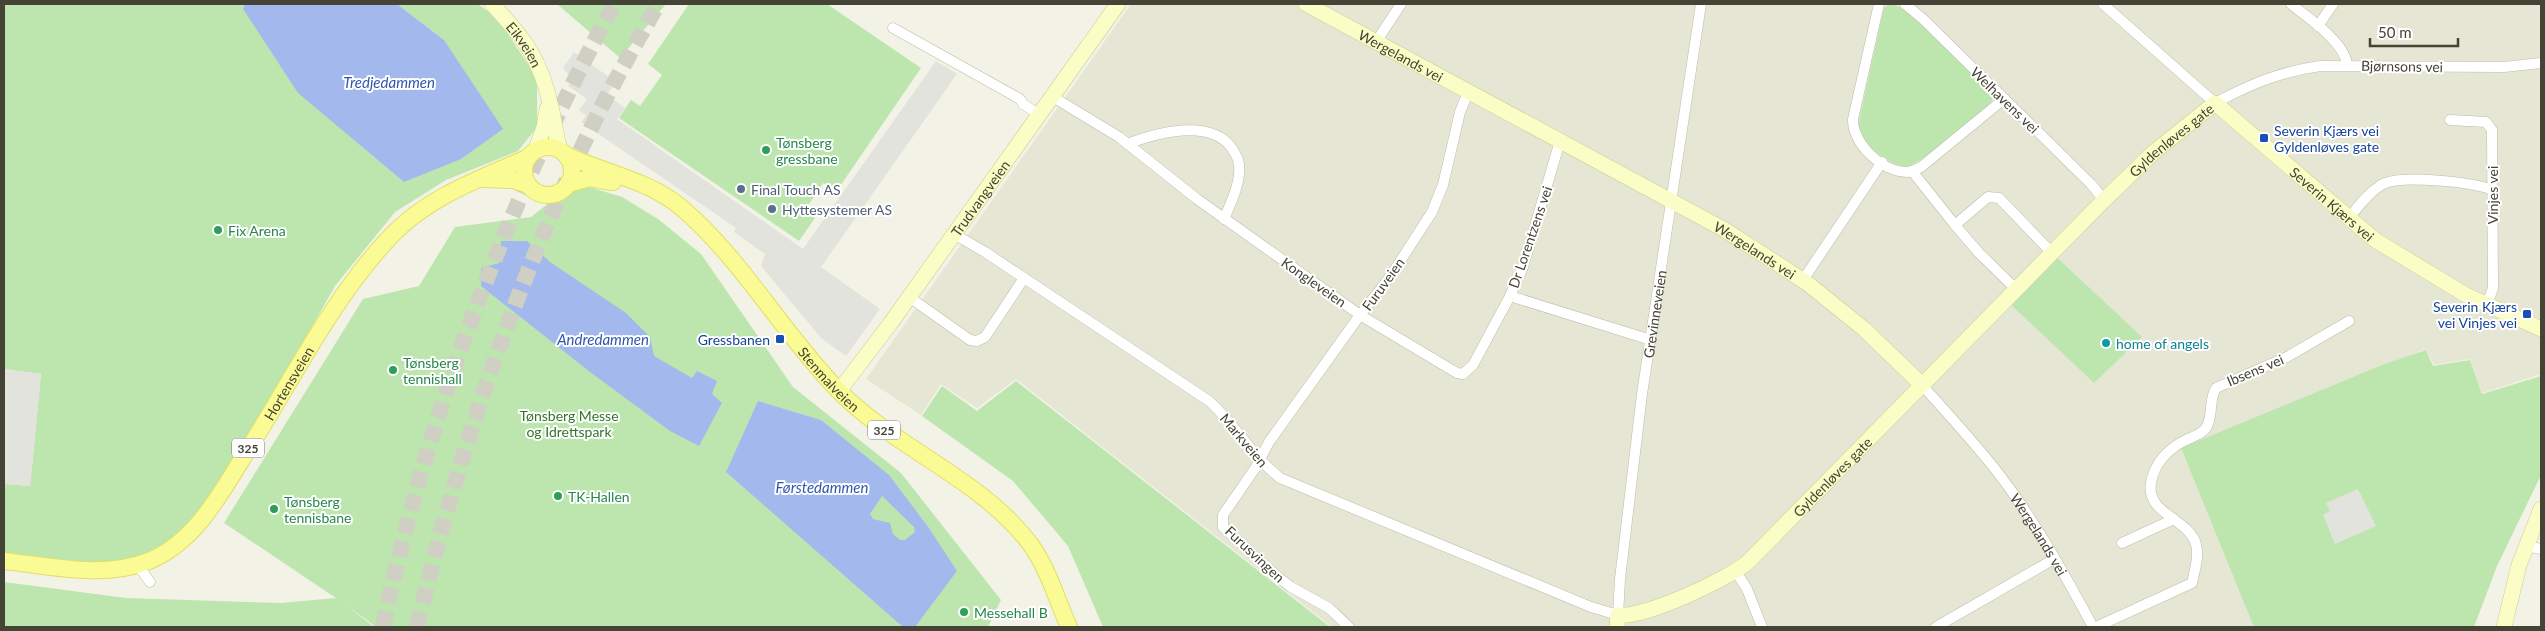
<svg xmlns="http://www.w3.org/2000/svg" width="2545" height="631" viewBox="0 0 2545 631" font-family="Lato,sans-serif">
<rect width="100%" height="100%" fill="#f2f2e6"/>
<path fill="#e6e6d4" d="M1131 4H2541V374L2482 393 2470 359 2434 365 2426 349 2181 449 2238 581 2255 627H1332L1016 379 977 408 941 384 921 415 866 379Z"/>
<path fill="#bde6af" d="M4 4H244L243 9 444 40 397 4H478L498 19 537 78V127L518 151 446 180 395 212 335 286 243 448 192 527 150 555 93 565 4 553V484L30 486 41 374 4 369Z
M557 4H666L620 58Z
M689 4H827L921 68 836 192 823 183 805 210 815 218 799 241 619 118 631 100 640 106 662 75 648 64Z
M1890 4C1907 3 1976 77 1992 92 1993 97 1993 100 1990 103 1982 114 1917 167 1905 167 1893 166 1874 151 1866 143 1862 139 1860 131 1858 126L1884 8Z
M586 186 622 197 658 219 701 254 793 387 901 473 1001 600 988 627H376L345 604 374 627H4V582L126 598 281 603 336 598 224 523 363 299 419 286 455 227 531 217 559 195Z
M2052 253 2142 337 2094 383 2006 300Z
M2426 350 2433 366 2470 360 2482 394 2541 376V475L2497 566 2474 627H2254L2181 448 2382 365Z
M1016 381 1330 627H1103L1068 546 1013 481 922 416 942 386 977 411Z"/>
<path fill="#e3e3de" d="M574 52 616 82 607 95 625 108 617 119 803 249 936 61 957 74 821 267 880 309 846 356 822 339 761 266 765 254 734 232 736 228 581 122 586 116 579 110 587 99 568 86 573 79 563 68Z
M4 369 41 374 30 486 4 484Z
M2358 489 2376 526 2335 544 2323 515 2330 511 2326 503Z"/>
<path fill="#a3b9ee" fill-rule="evenodd" d="M244 4H397L444 40 503 129 461 159 404 182 298 93 243 9Z
M501 241H527L550 262 626 313 650 337 654 356 692 378 697 371 717 381 712 394 722 403 699 446 670 431 590 372 481 286V268L499 263Z
M758 401 821 420 889 475 929 528 957 571 915 627H903L726 472ZM882 496 914 527 915 532 905 540H900L893 534 890 523 873 519 870 514Z"/>
<g fill="none" stroke-linecap="round" stroke-linejoin="round">
<path stroke="#cfcfc3" stroke-width="16" stroke-dasharray="16 8" stroke-linecap="butt" d="M383 627C428 410 509 199 614 4
M417 627C458 452 516 282 595 120 614 81 637 42 658 4"/>
<defs>
<g id="minor">
<path d="M1879 4 1853 119C1852 143 1882 172 1907 172 1912 172 1917 169 1921 167L2004 99"/>
<path d="M1905 4 1923 19 2091 184 2104 200"/>
<path d="M2103 4 2215 103C2251 84 2279 72 2320 66L2504 67 2541 63"/>
<path d="M2291 4C2308 18 2345 42 2347 65"/>
<path d="M2318 26 2333 4"/>
<path d="M893 28 1020 99 1023 104 1040 115"/>
<path d="M1376 42 1401 4"/>
<path d="M1053 97 1119 137 1197 199 1360 315 1457 373 1463 374 1473 365 1510 296 1523 267 1560 141"/>
<path d="M2450 120 2486 122 2492 130 2493 288 2487 305"/>
<path d="M1127 144C1156 133 1209 118 1231 147 1235 153 1238 157 1239 164 1241 183 1231 202 1224 219"/>
<path d="M1912 171 1955 225"/>
<path d="M2348 219C2358 207 2367 194 2381 185 2399 174 2472 182 2493 190"/>
<path id="s1" d="M954 234 985 252 1209 401C1235 424 1252 456 1280 478L1591 607 1618 615 1620 579 1642 394 1701 4"/>
<path d="M1803 280 1882 162"/>
<path d="M2016 289 1979 253 1955 225 1988 197 1999 198 2052 253"/>
<path d="M1510 296 1651 340"/>
<path d="M909 297 970 340 977 341 985 337 1024 278"/>
<path id="s2" d="M1922 385C1947 413 1972 440 1995 469 2033 517 2064 573 2093 627"/>
<path d="M2122 543 2174 519"/>
<path d="M2526 546 2541 549"/>
<path d="M137 564 150 582"/>
<path d="M1736 572 1747 589 1762 627"/>
<path d="M1349 627 1329 608 1291 587 1279 578 1223 527V515L1256 467 1269 442 1360 315 1390 277 1432 212 1443 185 1460 112 1469 90"/>
<path d="M1936 627 2054 559"/>
<path d="M2096 627 2192 583C2195 569 2200 554 2195 541 2185 518 2146 513 2151 483 2154 463 2169 448 2186 440 2192 437 2202 434 2206 428 2214 416 2208 400 2216 388L2287 357 2349 321"/>
</g>
<g id="secondary">
<path id="s3" d="M492 4C525 39 541 60 551 107 555 121 555 135 560 149"/>
<path id="s4" d="M1306 4 1725 230 1807 283 1864 329 1922 385"/>
<path d="M536 149 544 127 547 109"/>
<path id="s5" d="M839 391 890 324 1118 4"/>
<path id="s6" d="M1617 627 1618 615C1643 619 1728 579 1748 562L2104 200 2154 152 2215 103 2375 240 2466 295 2541 329"/>
<path d="M2504 627 2519 565 2541 509"/>
</g>
<g id="primary">
<circle cx="548" cy="171" r="24"/>
<path id="s7" d="M566 155C604 173 650 180 683 209 743 261 782 332 837 389 896 450 980 477 1031 545 1048 569 1057 600 1069 627"/>
<path d="M484 179 513 180 528 185"/>
<path d="M568 184 589 178 613 182"/>
<path id="s8" d="M4 561C51 566 103 579 149 561 200 540 226 483 254 440 297 371 335 295 391 236 428 197 479 179 527 158"/>
</g>
</defs>
<use href="#minor" stroke="#bebda9" stroke-width="11"/>
<use href="#secondary" stroke="#ccce94" stroke-width="16"/>
<use href="#primary" stroke="#e0df66" stroke-width="18"/>
<use href="#minor" stroke="#fff" stroke-width="10"/>
<use href="#secondary" stroke="#fafdc5" stroke-width="15"/>
<use href="#primary" stroke="#fbfb96" stroke-width="16"/>
</g>
<g fill="#1a4fb4" stroke="#fff" stroke-width="2">
<rect x="2259" y="133" width="10" height="10" rx="2.5"/>
<rect x="2522" y="309" width="10" height="10" rx="2.5"/>
<rect x="775" y="334" width="10" height="10" rx="2.5"/>
</g>
<g fill="#2e9e5b" stroke="#fff" stroke-width="2">
<circle cx="766" cy="150" r="5"/>
<circle cx="218" cy="230" r="5"/>
<circle cx="393" cy="370" r="5"/>
<circle cx="558" cy="496" r="5"/>
<circle cx="274" cy="509" r="5"/>
<circle cx="964" cy="612" r="5"/>
</g>
<g fill="#5c6f8a" stroke="#fff" stroke-width="2">
<circle cx="741" cy="189" r="5"/>
<circle cx="772" cy="209" r="5"/>
</g>
<circle fill="#0f9aa8" stroke="#fff" stroke-width="2" cx="2106" cy="343" r="5"/>
<g text-anchor="middle" dominant-baseline="central" stroke-width="4" stroke-linejoin="round" paint-order="stroke">
<g fill="#fff" stroke="#7d7b72" stroke-width="1">
<rect x="868" y="420.5" width="32" height="19" rx="4"/>
<rect x="232" y="438.5" width="32" height="19" rx="4"/>
</g>
<g font-size="12" font-weight="bold" fill="#454335">
<text x="884" y="430">325</text>
<text x="248" y="448">325</text>
</g>
<g font-size="14" fill="#454335" stroke="#fff">
<text stroke="none"><textPath href="#s3" startOffset="52">Eikveien</textPath></text>
<text stroke="none"><textPath href="#s4" startOffset="108">Wergelands vei</textPath></text>
<text transform="translate(2402 66) rotate(1)">Bjørnsons vei</text>
<text transform="translate(2005 100) rotate(44)">Welhavens vei</text>
<text stroke="none"><textPath href="#s6" startOffset="752">Gyldenløves gate</textPath></text>
<text transform="translate(2492 195) rotate(-90)">Vinjes vei</text>
<text stroke="none"><textPath href="#s5" startOffset="239">Trudvangveien</textPath></text>
<text stroke="none"><textPath href="#s6" startOffset="964">Severin Kjærs vei</textPath></text>
<text transform="translate(1530 237) rotate(-71)">Dr Lorentzens vei</text>
<text stroke="none"><textPath href="#s4" startOffset="512">Wergelands vei</textPath></text>
<text transform="translate(1314 282) rotate(35)">Kongleveien</text>
<text transform="translate(1383 284) rotate(-54)">Furuveien</text>
<text stroke="none"><textPath href="#s1" startOffset="1078">Grevinneveien</textPath></text>
<text transform="translate(2255 370) rotate(-23)">Ibsens vei</text>
<text stroke="none"><textPath href="#s7" startOffset="354">Stenmalveien</textPath></text>
<text stroke="none"><textPath href="#s8" startOffset="376">Hortensveien</textPath></text>
<text transform="translate(1244 440) rotate(50)">Markveien</text>
<text stroke="none"><textPath href="#s6" startOffset="274">Gyldenløves gate</textPath></text>
<text stroke="none"><textPath href="#s2" startOffset="190">Wergelands vei</textPath></text>
<text transform="translate(1255 554) rotate(43)">Furusvingen</text>
</g>
<g font-size="14" fill="#164399" stroke="#fff" text-anchor="end">
<text x="2274" y="130" text-anchor="start">Severin Kjærs vei<tspan x="2274" dy="16">Gyldenløves gate</tspan></text>
<text x="2517" y="306">Severin Kjærs<tspan x="2517" dy="16">vei Vinjes vei</tspan></text>
<text x="770" y="339">Gressbanen</text>
</g>
<g font-size="14" fill="#27864d" stroke="#fff" text-anchor="start">
<text x="776" y="142">Tønsberg<tspan x="776" dy="16">gressbane</tspan></text>
<text x="228" y="230">Fix Arena</text>
<text x="403" y="362">Tønsberg<tspan x="403" dy="16">tennishall</tspan></text>
<text x="568" y="496">TK-Hallen</text>
<text x="284" y="501">Tønsberg<tspan x="284" dy="16">tennisbane</tspan></text>
<text x="974" y="612">Messehall B</text>
</g>
<g font-size="14" fill="#4e5e75" stroke="#fff" text-anchor="start">
<text x="751" y="189">Final Touch AS</text>
<text x="782" y="209">Hyttesystemer AS</text>
</g>
<g font-size="14" fill="#0d838f" stroke="#fff" text-anchor="start">
<text x="2116" y="343">home of angels</text>
</g>
<g font-size="14" fill="#31752a" stroke="#fff">
<text x="569" y="415">Tønsberg Messe<tspan x="569" dy="16">og Idrettspark</tspan></text>
</g>
<g font-size="15" font-style="italic" fill="#3155ae" stroke="#fff">
<text x="389" y="82">Tredjedammen</text>
<text x="603" y="339">Andredammen</text>
<text x="822" y="487">Førstedammen</text>
</g>
</g>
<rect width="2545" height="631" fill="none" stroke="#454335" stroke-width="10"/>
<path d="M2370 38v8h88v-8" fill="none" stroke="#454335" stroke-width="2.5"/>
<text x="2378" y="38" font-size="15" fill="#454335" stroke="#ffffff" stroke-width="4" paint-order="stroke">50 m</text>
</svg>
